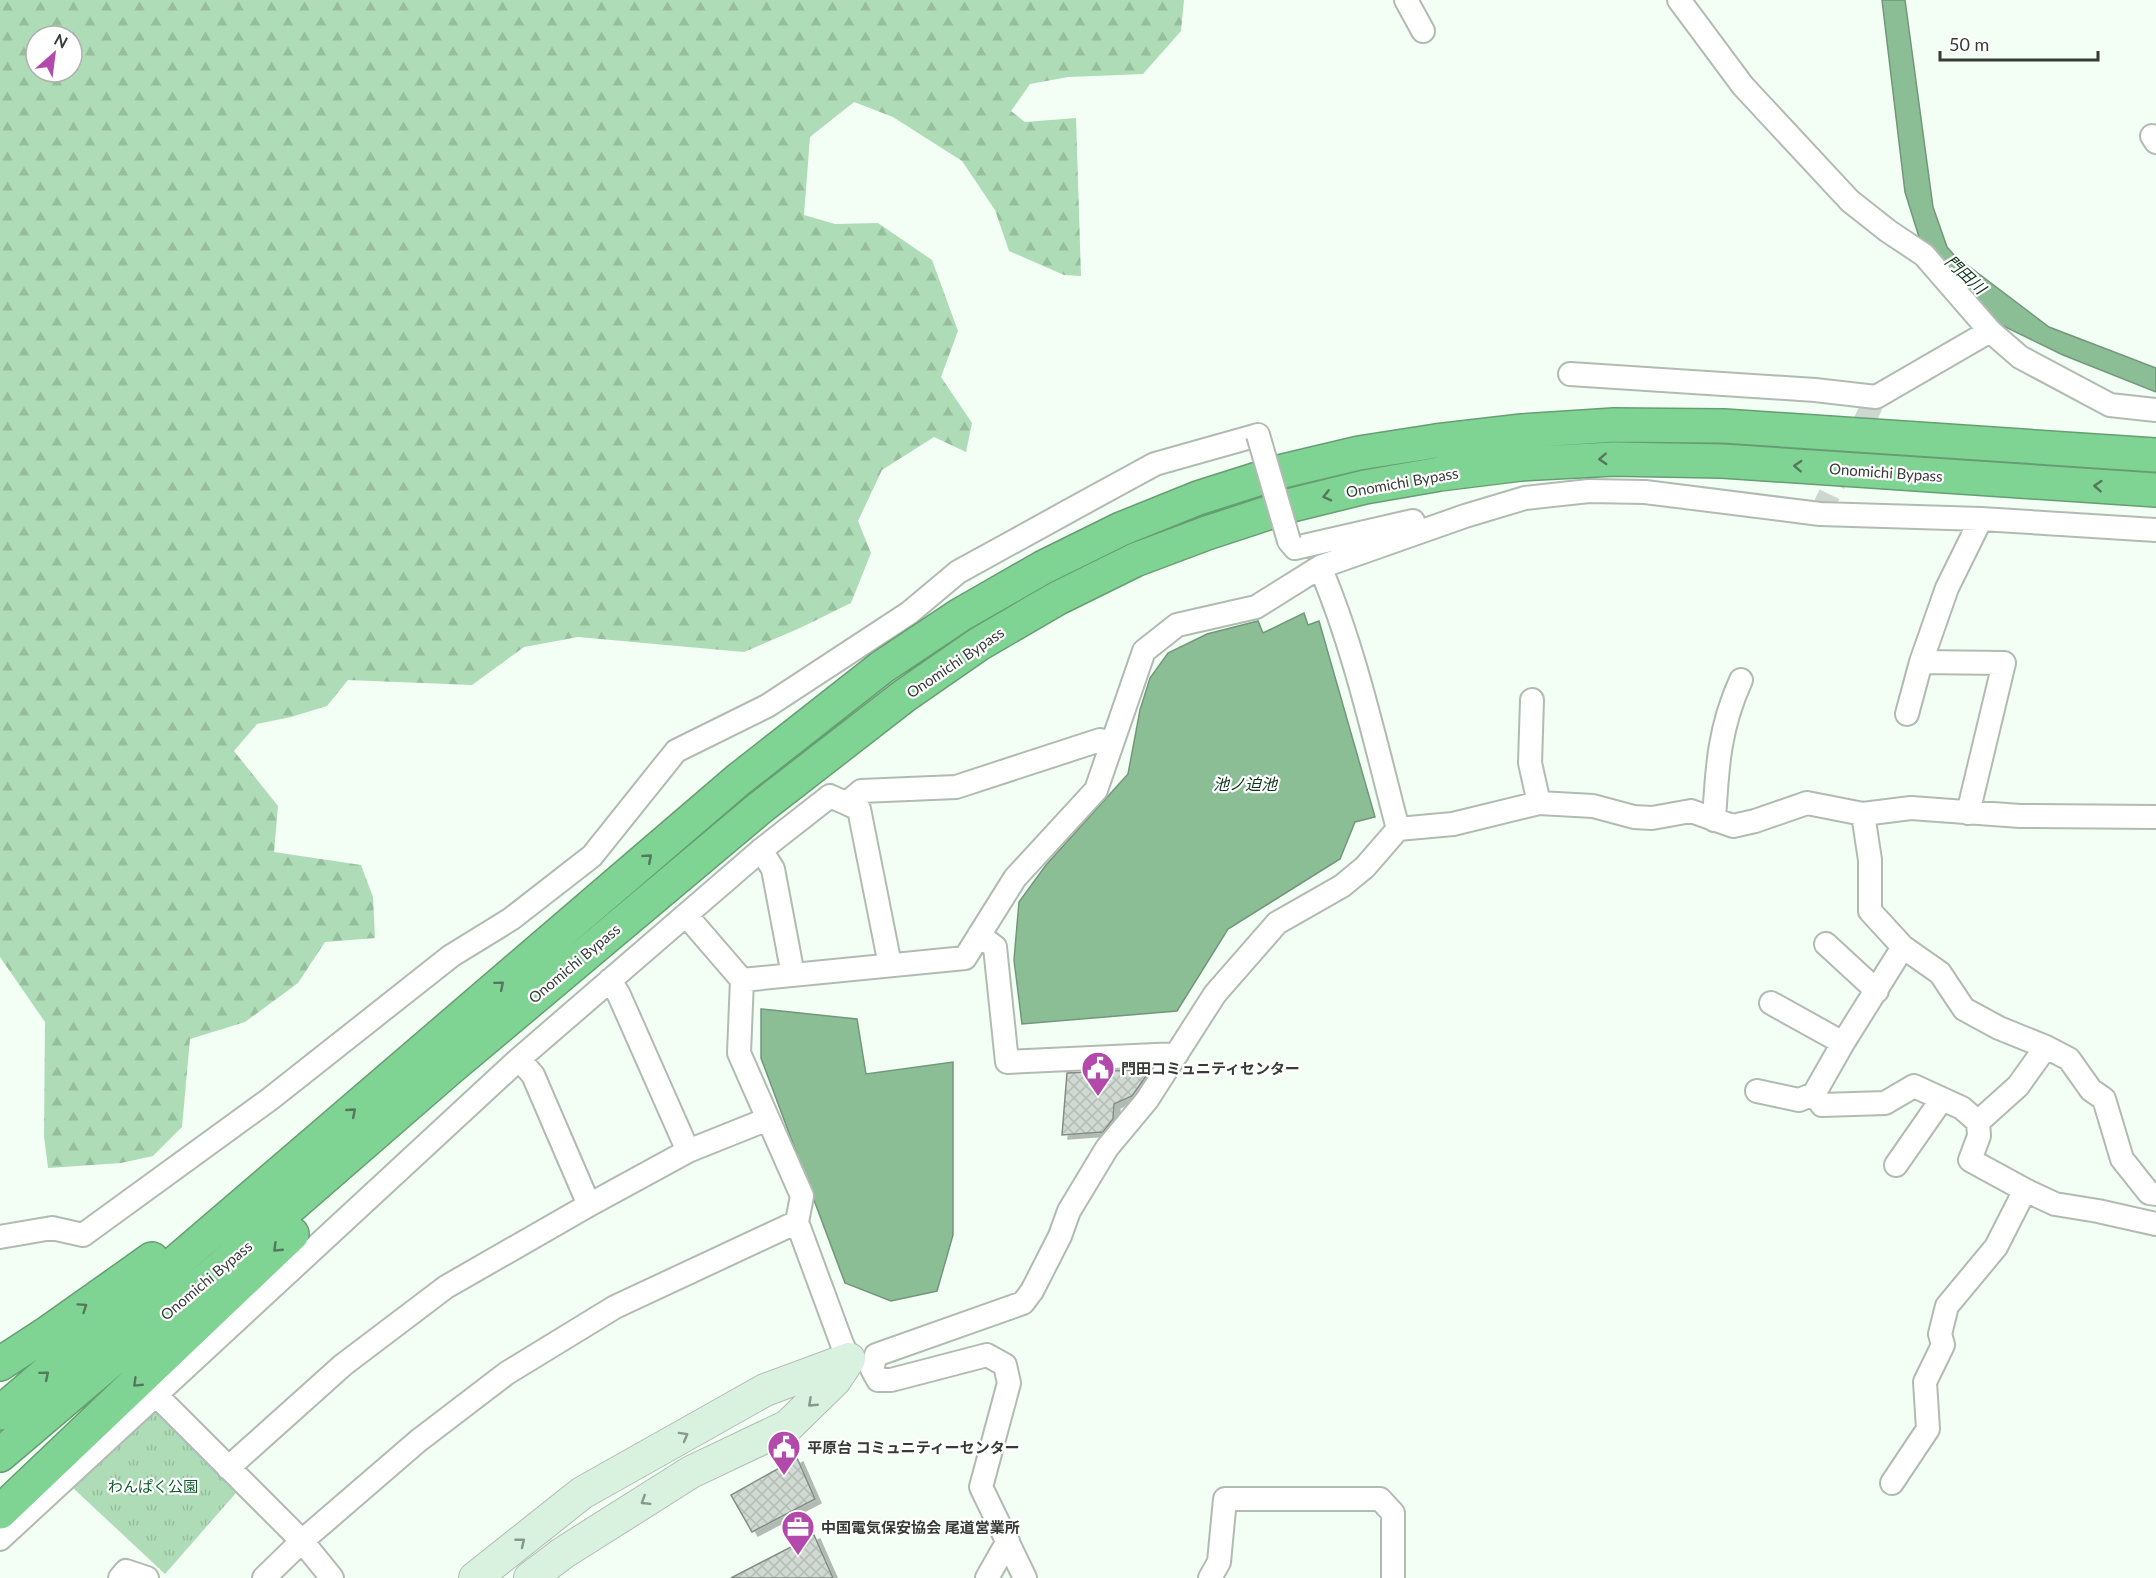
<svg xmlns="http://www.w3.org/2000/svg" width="2156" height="1578" viewBox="0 0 2156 1578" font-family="Lato,'Noto Sans JP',sans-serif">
<defs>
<pattern id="grass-tufts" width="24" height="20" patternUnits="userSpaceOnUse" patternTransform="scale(1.5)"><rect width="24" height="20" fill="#aedcb6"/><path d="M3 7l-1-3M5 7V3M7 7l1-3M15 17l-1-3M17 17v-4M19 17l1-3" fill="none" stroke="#96be9d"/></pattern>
<pattern id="forest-firs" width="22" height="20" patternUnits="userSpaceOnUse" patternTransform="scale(1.5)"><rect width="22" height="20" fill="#aedcb6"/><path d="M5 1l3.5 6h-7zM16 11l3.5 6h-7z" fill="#96be9d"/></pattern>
<pattern id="building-cross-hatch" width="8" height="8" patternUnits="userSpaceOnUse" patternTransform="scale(1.5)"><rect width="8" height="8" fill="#d0dad2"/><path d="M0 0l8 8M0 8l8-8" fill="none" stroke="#b3bcb5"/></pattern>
<filter id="shadow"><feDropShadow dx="6" dy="4" stdDeviation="0" flood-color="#0004"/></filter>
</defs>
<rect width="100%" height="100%" fill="#f3fef5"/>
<path fill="url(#grass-tufts)" d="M154 1407 236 1493 165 1574 72 1487Z"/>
<path fill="url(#forest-firs)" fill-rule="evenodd" d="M0 0H1184L1181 31 1143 74 1068 77 1030 84 1011 111 1025 122 1076 118 1081 276 1064 275 1009 251 995 210 962 161 893 117 854 102 810 137 804 215 835 224 878 223 932 260 958 331 941 377 972 423 966 452 934 437 882 470 858 521 871 553 851 603 800 628 744 652 578 637 524 647 472 685 348 680 327 706 291 717 257 724 234 751 278 806 274 852 361 865 373 897 375 938 325 942 298 983 245 1022 190 1039 182 1127 153 1156 121 1163 48 1168 44 1136 45 1022 0 957ZM36 36H72V72H36Z"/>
<path fill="#8cbe96" stroke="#72977a" stroke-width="1.5" d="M1882 0H1905L1933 207 1947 247 1954 255 2049 327 2156 368V392L2063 355 1997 323 1920 240 1905 192Z
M1304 613 1308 625 1319 621 1375 817 1355 822 1340 859 1228 929 1177 1011 1022 1024 1014 960 1019 902 1046 865 1128 774 1140 710 1150 678 1168 653 1207 634 1258 621 1263 633Z
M761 1009 857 1019 866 1074 953 1062V1235L937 1291 891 1301 845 1283 761 1058Z"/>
<path fill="url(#building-cross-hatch)" stroke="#848d85" stroke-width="1.5" filter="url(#shadow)" d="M1151 1069 1132 1096 1114 1104 1113 1119 1103 1132 1062 1135 1067 1073Z
M797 1458 815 1499 752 1532 731 1495Z
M814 1535 833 1578H731Z"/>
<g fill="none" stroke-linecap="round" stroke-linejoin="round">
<path stroke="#cdd7cf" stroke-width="22" stroke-dasharray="22 11" stroke-linecap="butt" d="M1820 514 1876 397"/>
<defs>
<path id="street" d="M1406 0 1423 31
M1679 0 1743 86 1850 201 1888 231 1924 255 1990 331 2020 357 2110 405 2156 410
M2152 136 2156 142
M1570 374 1815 390 1876 397 1990 331
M1289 541 1295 548 1413 521
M1320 567C1355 649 1375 742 1398 829
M1921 662 2004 663 1968 813
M1532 700 1530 763 1539 803
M1907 714 1921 662 1947 588 1981 519
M847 803 861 791 956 787 1100 740 1111 744
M1863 814 1870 860V911L1903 947 1940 973 1964 1009 1999 1028 2046 1047 2069 1059 2091 1090 2104 1099 2122 1159 2149 1193 2156 1194
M1714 820C1717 768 1719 728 1741 680
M761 850 773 869 793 975
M686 915 742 980 739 1053 802 1196 797 1222 842 1344 849 1359
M979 935 995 947 1007 1062 1177 1054
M1826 944 1877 991
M1903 947 1843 1043 1814 1094 1822 1105 1885 1103 1914 1086 1962 1108 1978 1122 1979 1136 1970 1160 2025 1190
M610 980 619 995 688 1151
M742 980 965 958 1015 878 1096 790 1144 651 1177 625 1256 607 1320 567 1465 516 1525 498 1589 491 1645 492 1820 514 1981 519 2156 530
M1771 1003 1843 1043
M519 1059 533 1075 589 1205
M1757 1091 1799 1100 1814 1094
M1978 1122 2018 1086 2046 1047
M1896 1165 1942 1099
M0 1237 52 1228 83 1235 270 1099 451 956 511 919 592 856 676 751 767 706 909 613 958 572 1067 512 1155 464 1258 435
M156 1395 302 1541 332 1578
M228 1468 343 1365 446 1287 589 1205 688 1151 768 1119
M1892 1483 1928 1429 1925 1382 1943 1345 1940 1334 1947 1306 1996 1247 2025 1190 2055 1204 2098 1211 2156 1224
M0 1539 519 1059 761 850 830 796 859 809 890 965
M120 1578 126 1571 147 1578
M264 1578 302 1541 418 1441 507 1373 615 1307 797 1222
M987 1578 1008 1541
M1025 1578 981 1487 1009 1383 1005 1365 987 1355 891 1380H878L872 1369 876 1355 1023 1303 1032 1291 1060 1236 1069 1211 1107 1148 1147 1100 1215 994 1277 923 1342 886 1365 867 1398 829 1453 824 1539 803 1593 806 1634 817 1652 818 1691 811 1733 826 1755 821 1807 803 1863 814 1911 808 2020 816 2156 817
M1210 1578 1219 1562 1225 1499H1380L1393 1513V1578"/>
<path id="secondary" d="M475 1578 582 1493 765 1390 849 1359
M530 1578 563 1553 691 1472 788 1426 835 1380 849 1359"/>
<path id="highway" d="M0 1364 49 1332 152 1259
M0 1413 738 780 882 667 960 615 1042 568 1121 529 1198 498 1283 471 1359 453 1436 441 1522 431 1614 425 1724 426 2156 455
M0 1455 220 1268 449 1069 761 807 904 696 979 644 1058 598 1135 560 1207 533 1292 505 1365 487 1440 474 1521 464 1614 459 1722 461 2156 490
M0 1512 292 1234"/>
</defs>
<use href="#street" stroke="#b1bbb2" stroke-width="26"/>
<use href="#secondary" stroke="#b1bbb2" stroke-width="34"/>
<use href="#highway" stroke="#669e73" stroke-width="36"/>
<use href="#street" stroke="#fff" stroke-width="22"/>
<use href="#secondary" stroke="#d9f2df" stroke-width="32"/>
<use href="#highway" stroke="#80d493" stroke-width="33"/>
<defs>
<path id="street-bridge" d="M1258 435 1289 541"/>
</defs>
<use href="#street-bridge" stroke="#b1bbb2" stroke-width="26" stroke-linecap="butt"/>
<use href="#street-bridge" stroke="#fff" stroke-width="22"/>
</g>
<defs><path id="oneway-chevron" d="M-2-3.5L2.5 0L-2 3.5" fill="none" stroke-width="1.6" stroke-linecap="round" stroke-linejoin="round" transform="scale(1.5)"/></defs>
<g stroke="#54785c">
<use href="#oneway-chevron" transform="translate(1603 459) rotate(177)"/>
<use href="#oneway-chevron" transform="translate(1798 466) rotate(-177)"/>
<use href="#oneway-chevron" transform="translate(2098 486) rotate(-176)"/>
<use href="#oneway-chevron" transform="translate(1327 496) rotate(166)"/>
<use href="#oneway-chevron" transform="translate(648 858) rotate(-41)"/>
<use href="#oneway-chevron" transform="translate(500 985) rotate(-40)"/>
<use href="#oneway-chevron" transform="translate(352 1112) rotate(-41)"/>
<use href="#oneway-chevron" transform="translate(277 1248) rotate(136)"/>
<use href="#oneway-chevron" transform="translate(83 1307) rotate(-35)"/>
<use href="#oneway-chevron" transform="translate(45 1375) rotate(-40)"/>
<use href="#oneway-chevron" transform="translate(137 1383) rotate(136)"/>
</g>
<g stroke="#88968c">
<use href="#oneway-chevron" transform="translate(812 1403) rotate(137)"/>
<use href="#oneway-chevron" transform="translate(684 1436) rotate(-29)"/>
<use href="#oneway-chevron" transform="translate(645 1501) rotate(148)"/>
<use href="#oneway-chevron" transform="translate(521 1542) rotate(-39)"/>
</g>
<defs>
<symbol id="civic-pin" viewBox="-11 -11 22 30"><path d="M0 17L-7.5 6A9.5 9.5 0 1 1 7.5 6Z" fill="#b249ab" stroke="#fff"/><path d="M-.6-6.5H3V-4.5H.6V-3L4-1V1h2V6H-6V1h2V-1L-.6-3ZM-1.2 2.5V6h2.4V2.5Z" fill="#fff"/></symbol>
<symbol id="office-pin" viewBox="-11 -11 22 30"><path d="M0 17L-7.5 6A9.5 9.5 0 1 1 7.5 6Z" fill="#b249ab" stroke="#fff"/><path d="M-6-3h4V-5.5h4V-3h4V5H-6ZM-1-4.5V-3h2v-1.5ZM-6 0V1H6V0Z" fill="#fff"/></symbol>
</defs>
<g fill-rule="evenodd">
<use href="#civic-pin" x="1079" y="1049" width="38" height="52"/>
<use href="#civic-pin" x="765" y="1428" width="38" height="52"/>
<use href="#office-pin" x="779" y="1508" width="38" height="52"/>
</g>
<g text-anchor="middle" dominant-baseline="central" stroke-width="4.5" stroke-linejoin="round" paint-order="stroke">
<g font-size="15" fill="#373b38" stroke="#fff">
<text transform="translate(1886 472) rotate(4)">Onomichi Bypass</text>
<text transform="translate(1402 482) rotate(-10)">Onomichi Bypass</text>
<text transform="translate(955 662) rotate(-34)">Onomichi Bypass</text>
<text transform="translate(574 963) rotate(-40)">Onomichi Bypass</text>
<text transform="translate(206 1280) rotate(-40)">Onomichi Bypass</text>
</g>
<g font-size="15" font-weight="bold" fill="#373b38" stroke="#fff" text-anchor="start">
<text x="1121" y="1068">門田コミュニティセンター</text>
<text x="807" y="1447">平原台 コミュニティーセンター</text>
<text x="821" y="1527">中国電気保安協会 尾道営業所</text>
</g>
<g font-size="15" fill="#0b5c2a" stroke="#fff">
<text x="153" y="1486">わんぱく公園</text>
</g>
<g font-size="16" font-style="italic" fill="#0c3318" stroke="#fff">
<text transform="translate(1966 274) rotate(43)">門田川</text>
<text x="1245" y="783">池ノ迫池</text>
</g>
</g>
<g transform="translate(54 54) rotate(28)"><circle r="28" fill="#ffffff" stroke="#afb1af" stroke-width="1.5"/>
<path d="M0-4.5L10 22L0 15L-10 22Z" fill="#b249ab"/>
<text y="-9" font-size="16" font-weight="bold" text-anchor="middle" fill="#373b38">N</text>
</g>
<path d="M1940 51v9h158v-9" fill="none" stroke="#373b38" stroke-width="3"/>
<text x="1949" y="51" font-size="18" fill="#373b38" stroke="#ffffff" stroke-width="4.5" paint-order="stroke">50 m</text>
</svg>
